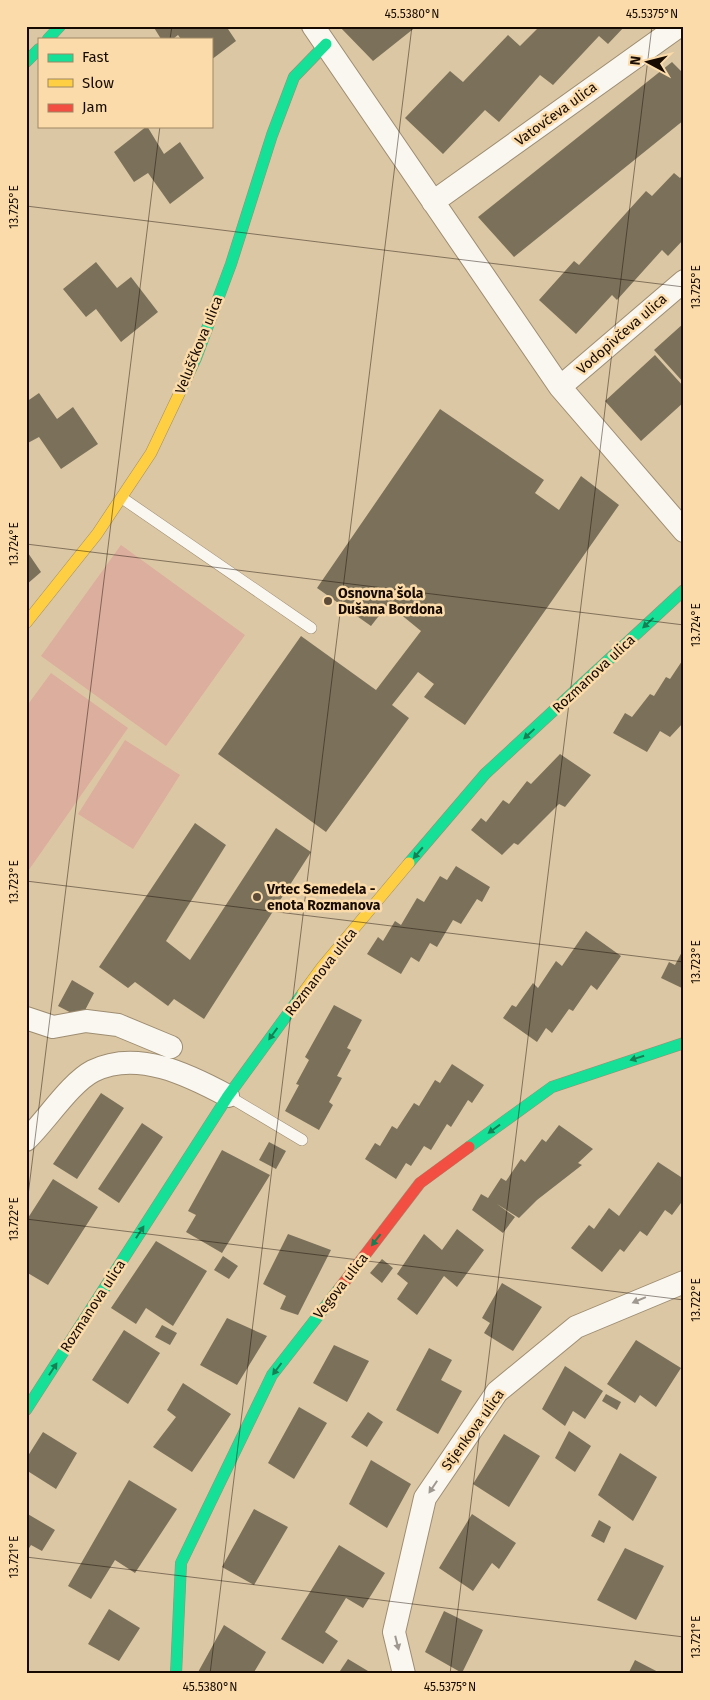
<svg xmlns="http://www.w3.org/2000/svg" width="710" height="1700" viewBox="0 0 710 1700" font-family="'Fira Sans',sans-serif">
<rect width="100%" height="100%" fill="#dcc7a4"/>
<path fill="#dcae9d" d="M121 545 245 635 166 746 41 656Z
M51 673 128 728 26 874V707Z
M125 740 180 775 133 849 78 814Z"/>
<path fill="#7b715a" d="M153 26H226L236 41 211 60V39H181L178 35 173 39H161Z
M339 26H417L373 61Z
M540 26H625L608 44 599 36 553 85 540 75 499 122 485 110 443 154 405 118 450 71 463 82 508 35 520 46Z
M672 62 684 74V120L514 257 478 217Z
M147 126 164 154 180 142 204 178 170 204 148 173 134 182 114 152Z
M674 173 680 178 684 173V239L668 256 662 250 617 300 612 295 576 334 539 300 574 261 579 265 646 191 652 196Z
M96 262 117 288 131 277 158 312 121 342 96 309 86 317 63 289Z
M684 323V383L654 350Z
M655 355 684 387V402L641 441 605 401Z
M39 393 57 419 73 407 98 444 61 469 39 437 26 444V402Z
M440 409 544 480 535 493 559 510 581 476 619 505 465 725 424 697 434 684 418 672 392 705 409 718 326 832 218 754 301 636 376 690 421 631 388 604 371 626 317 588Z
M26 550 41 572 26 585Z
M684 658V722L670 737 660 731 647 752 613 733 625 713 632 717 650 694 654 696 666 677 670 679Z
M560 754 591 775 565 807 559 804 518 845 514 843 502 855 471 830 481 818 486 822 503 800 509 804 527 781 531 784Z
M195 823 226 845 166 941 190 960 276 828 311 852 204 1019 174 999 168 1006 135 982 128 988 99 967Z
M456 866 490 887 482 902 477 899 461 924 453 920 437 947 430 943 419 962 411 957 401 974 367 954 378 937 383 941 395 921 401 925 417 898 424 902 440 876 447 880Z
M586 931 621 956 597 990 591 985 573 1011 569 1009 552 1033 546 1028 537 1042 503 1018 512 1005 516 1007 533 983 538 988 556 961 562 966Z
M684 948V989L661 978 669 962 675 965Z
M72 980 94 993 81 1018 58 1006Z
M334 1005 362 1020 347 1048 351 1050 337 1076 342 1078 329 1102 333 1105 319 1130 285 1111 299 1085 296 1084 309 1060 305 1057Z
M452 1064 484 1085 472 1103 468 1100 451 1127 447 1124 431 1150 424 1146 411 1166 406 1163 396 1179 365 1159 375 1143 380 1146 392 1126 397 1129 414 1103 419 1106 435 1080 440 1083Z
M101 1093 124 1108 77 1179 53 1164Z
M142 1123 163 1137 119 1203 98 1189Z
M559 1125 593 1149 578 1163 582 1165 537 1200 519 1218 497 1204 515 1217 503 1233 472 1210 481 1194 488 1198 501 1178 506 1181 521 1159 525 1162 542 1139 546 1142Z
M269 1142 286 1151 276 1169 259 1160Z
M222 1150 270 1175 222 1253 186 1232 196 1215 188 1211Z
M658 1162 684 1179V1199L672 1215 665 1210 647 1236 640 1231 624 1252 620 1249 602 1272 571 1248 589 1225 594 1229 609 1208 619 1216Z
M53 1179 98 1207 48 1285 26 1272V1221Z
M457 1229 484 1250 457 1287 444 1276 417 1315 397 1299 408 1283 397 1274 424 1234 442 1250Z
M288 1234 331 1250 298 1315 280 1309 286 1296 263 1284Z
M156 1241 207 1271 173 1326 146 1308 136 1324 111 1308Z
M223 1256 238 1266 229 1279 214 1270Z
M382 1259 393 1268 382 1283 370 1273Z
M502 1283 542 1307 513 1351 484 1333 490 1323 482 1318Z
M227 1318 267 1336 237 1385 200 1365Z
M162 1325 177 1333 170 1345 155 1337Z
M124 1330 160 1353 128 1404 92 1380Z
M636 1340 681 1368 656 1407 640 1395 635 1403 607 1384Z
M334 1345 369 1361 347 1402 313 1383Z
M429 1348 452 1360 441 1380 462 1391 438 1434 396 1410Z
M565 1366 603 1391 585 1419 573 1411 565 1426 542 1409Z
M183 1383 231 1414 192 1472 153 1447 176 1417 167 1410Z
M606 1394 621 1402 617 1410 602 1401Z
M299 1407 327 1423 294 1479 268 1463Z
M368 1412 383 1422 367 1447 351 1437Z
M569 1431 591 1446 575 1472 555 1458Z
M43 1432 77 1453 56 1489 26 1470V1459Z
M504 1434 540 1456 509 1507 473 1484Z
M620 1453 657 1477 633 1521 598 1495Z
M371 1460 411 1484 387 1528 349 1504Z
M129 1480 177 1509 135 1573 115 1560 91 1599 68 1586Z
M254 1509 288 1527 254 1585 222 1567Z
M26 1513 55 1530 42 1551 31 1545 26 1553Z
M472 1514 516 1543 499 1569 492 1563 473 1591 439 1568Z
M599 1520 611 1527 604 1543 591 1536Z
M339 1545 385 1573 363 1608 346 1598 325 1632 338 1641 323 1664 281 1639Z
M625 1548 664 1566 636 1620 597 1600Z
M109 1609 140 1628 119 1661 88 1644Z
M444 1611 483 1630 462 1673 425 1652Z
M224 1625 266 1652 253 1674H197Z
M348 1659 373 1674H338Z
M635 1660 662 1674H628Z"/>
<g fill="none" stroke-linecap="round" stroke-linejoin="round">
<defs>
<path id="lane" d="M122 498 311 628
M228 1096 302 1140"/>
<path id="street" d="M313 26 560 387 684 531
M433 202 679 26
M560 387 684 281
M26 1018 53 1027 86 1021 118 1025 171 1047
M26 1140C46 1121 70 1083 93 1071 137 1049 189 1075 228 1096
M404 1674 394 1632 425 1498 497 1392 576 1327 684 1282"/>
<path id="fast" d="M48 39 60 26
M26 62 39 49
M180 392 196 358 231 264 272 135 294 77 326 44
M409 863 485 774 684 590
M469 1147 552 1087 684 1043
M26 1410 228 1096 303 993
M176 1674 181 1563 272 1375 339 1289"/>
<path id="slow" d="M26 623 97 534 151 453 180 392
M303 993 322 967 409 863"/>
<path id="jam" d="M339 1289 420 1183 469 1147"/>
</defs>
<use href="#lane" stroke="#9d8d71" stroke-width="12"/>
<use href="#street" stroke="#9d8d71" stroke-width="24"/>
<use href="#fast" stroke="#9d8d71" stroke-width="12"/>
<use href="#slow" stroke="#9d8d71" stroke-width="12"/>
<use href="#jam" stroke="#9d8d71" stroke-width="12"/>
<use href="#lane" stroke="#faf7f1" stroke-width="11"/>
<use href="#street" stroke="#faf7f1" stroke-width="22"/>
<use href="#fast" stroke="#16e098" stroke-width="11"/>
<use href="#slow" stroke="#ffcf43" stroke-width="11"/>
<use href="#jam" stroke="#f24e42" stroke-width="11"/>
</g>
<defs><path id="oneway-solid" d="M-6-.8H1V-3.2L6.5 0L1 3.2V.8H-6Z" transform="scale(1.25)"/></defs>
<g fill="#168054">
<use href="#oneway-solid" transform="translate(648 623) rotate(137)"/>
<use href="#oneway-solid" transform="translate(529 734) rotate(137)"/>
<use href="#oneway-solid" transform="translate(418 853) rotate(130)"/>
<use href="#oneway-solid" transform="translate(273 1034) rotate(126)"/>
<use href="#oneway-solid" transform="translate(637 1058) rotate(162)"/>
<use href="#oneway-solid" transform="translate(494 1129) rotate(144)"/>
<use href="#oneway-solid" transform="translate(140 1232) rotate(-57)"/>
<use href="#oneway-solid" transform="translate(376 1240) rotate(128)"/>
<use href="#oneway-solid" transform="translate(53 1369) rotate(-57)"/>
<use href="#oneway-solid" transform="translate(277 1369) rotate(127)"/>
</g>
<g fill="#9f9891">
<use href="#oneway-solid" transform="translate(639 1300) rotate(157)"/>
<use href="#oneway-solid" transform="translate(433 1487) rotate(124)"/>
<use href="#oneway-solid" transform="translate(397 1643) rotate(76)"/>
</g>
<path fill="none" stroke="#170a00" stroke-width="1" stroke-opacity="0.45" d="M170 39 172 26M26 206 684 287M26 544 684 625M26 881 684 962M26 1212 160 126M26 1219 684 1300M26 1557 684 1637M210 1674 412 26M450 1674 652 26"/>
<g fill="#5c4c39" stroke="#fadba9" stroke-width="2">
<circle cx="328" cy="601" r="5"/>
<circle cx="257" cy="897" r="5"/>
</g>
<g text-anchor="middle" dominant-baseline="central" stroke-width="5" stroke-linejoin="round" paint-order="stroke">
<g font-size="14" fill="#170a00" stroke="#fadba9">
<text transform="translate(556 114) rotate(-36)">Vatovčeva ulica</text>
<text transform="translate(622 334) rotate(-41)">Vodopivčeva ulica</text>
<text transform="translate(199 345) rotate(-68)">Veluščkova ulica</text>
<text transform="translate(594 674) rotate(-43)">Rozmanova ulica</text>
<text transform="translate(321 972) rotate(-52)">Rozmanova ulica</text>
<text transform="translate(341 1286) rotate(-52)">Vegova ulica</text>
<text transform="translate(93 1306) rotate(-57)">Rozmanova ulica</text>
<text transform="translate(473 1430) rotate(-54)">Stjenkova ulica</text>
</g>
<g font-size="14" font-weight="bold" fill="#170a00" stroke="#fadba9" text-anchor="start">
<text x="338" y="593">Osnovna šola<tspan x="338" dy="16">Dušana Bordona</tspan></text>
<text x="267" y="889">Vrtec Semedela -<tspan x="267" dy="16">enota Rozmanova</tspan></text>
</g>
</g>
<rect width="710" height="1700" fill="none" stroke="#fadba9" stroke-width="55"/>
<rect x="38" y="38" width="175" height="90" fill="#fadba9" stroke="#9f8765"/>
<rect x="48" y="54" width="25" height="8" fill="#16e098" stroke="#9f8765"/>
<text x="82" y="62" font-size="15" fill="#170a00">Fast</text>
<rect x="48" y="79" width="25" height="8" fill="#ffcf43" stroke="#9f8765"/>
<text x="82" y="88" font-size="15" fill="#170a00">Slow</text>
<rect x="48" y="104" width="25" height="8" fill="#f24e42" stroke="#9f8765"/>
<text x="82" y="112" font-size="15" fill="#170a00">Jam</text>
<g transform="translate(648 62) rotate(277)" stroke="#fadba9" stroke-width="4" paint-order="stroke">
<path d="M0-4L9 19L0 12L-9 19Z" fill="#170a00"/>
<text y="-8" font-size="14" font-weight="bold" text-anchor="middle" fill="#170a00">N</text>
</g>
<rect x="28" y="28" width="654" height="1644" fill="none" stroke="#170a00" stroke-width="2"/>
<g font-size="12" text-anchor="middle" fill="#170a00">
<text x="412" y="18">45.5380°N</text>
<text x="652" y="18">45.5375°N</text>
<text transform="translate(14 207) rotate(-90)" y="4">13.725°E</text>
<text transform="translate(696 287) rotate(-90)" y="4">13.725°E</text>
<text transform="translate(14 544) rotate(-90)" y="4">13.724°E</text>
<text transform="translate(696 625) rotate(-90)" y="4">13.724°E</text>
<text transform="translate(14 882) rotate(-90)" y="4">13.723°E</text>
<text transform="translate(696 962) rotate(-90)" y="4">13.723°E</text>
<text transform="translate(14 1219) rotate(-90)" y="4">13.722°E</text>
<text transform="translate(696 1300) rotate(-90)" y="4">13.722°E</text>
<text transform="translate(14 1557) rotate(-90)" y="4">13.721°E</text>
<text transform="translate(696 1637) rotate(-90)" y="4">13.721°E</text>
<text x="210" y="1691">45.5380°N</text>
<text x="450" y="1691">45.5375°N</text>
</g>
</svg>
